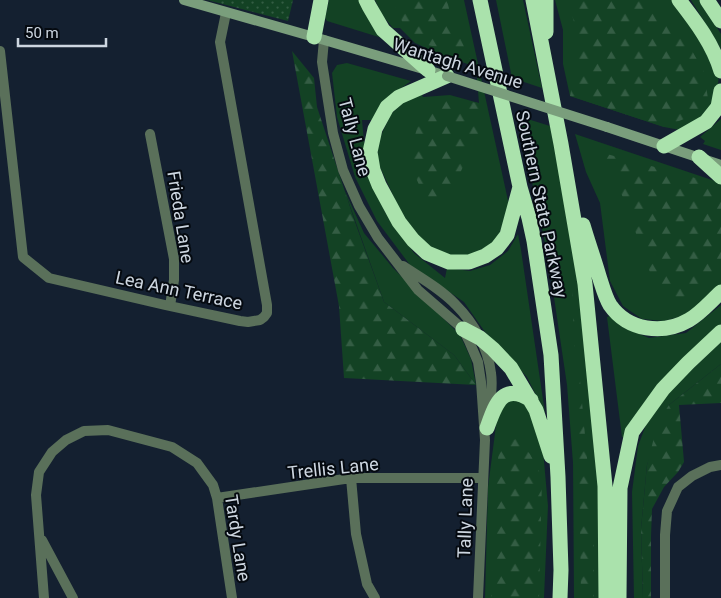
<svg xmlns="http://www.w3.org/2000/svg" width="721" height="598" viewBox="0 0 721 598" font-family="Roboto,sans-serif">
<defs>
<pattern id="forest-firs" width="22" height="20" patternUnits="userSpaceOnUse" patternTransform="scale(1.25)"><rect width="22" height="20" fill="#134224"/><path d="M5 1l3.5 6h-7zM16 11l3.5 6h-7z" fill="#345d44"/></pattern>
<pattern id="park-dots" width="8" height="8" patternUnits="userSpaceOnUse" patternTransform="scale(1.25)"><rect width="8" height="8" fill="#134224"/><path d="M2 2h.1M6 6h.1" fill="none" stroke="#345d44" stroke-width="1.8" stroke-linecap="round"/></pattern>
</defs>
<rect width="100%" height="100%" fill="#142030"/>
<path fill="#134224" d="M329 0H360L382 38 327 21 325 18Z
M375 0H464L509 205 497 241 471 255H443L424 244 401 212 378 163V142L391 114 404 102 421 93 423 97 450 95 479 103 476 67 442 55 415 43 400 28H393L382 15Z
M496 0H523L542 88 512 78Z
M555 0H672L701 38 719 74 716 105 701 121 680 130 664 127 570 96 563 64V30Z
M691 0H700L721 34V49Z
M347 63 411 81 383 101 373 120H362L366 164 385 212 414 253 445 278 447 268 470 271 490 265 508 251 518 234 521 250 545 413 527 377 485 332 464 302 410 265 377 221 355 177 337 117 332 73 337 65Z
M518 116 550 126 575 247 599 460 601 598H574L573 463 567 385 548 257Z
M721 119V150L703 144 705 141 700 137Z
M575 134 721 183V286L686 315 664 321 642 319 623 306 610 281 600 203 586 172Z
M344 189 364 233 393 268 460 335 471 359 476 385 454 355 384 302Z
M721 305V324L692 354 626 438 622 437 607 317 610 316 625 328 649 338 686 333Z
M721 342V364L669 405 647 465 641 529 643 598H634L632 492 638 446 649 417 664 396Z
M505 400H525L543 450 548 506 544 598H485L488 487 498 410Z"/>
<path fill="url(#forest-firs)" d="M401 0H447L451 17 470 60 455 51 423 44 407 32 394 4Z
M568 0H651L671 26 691 49 704 72 708 99 694 115 664 127 570 96 575 71 578 37Z
M292 51 314 78 317 107 355 222 384 302 454 355 476 385 344 378 339 306Z
M445 99 479 103 483 119 480 130 455 184 431 212 409 162 417 127 432 109Z
M603 153 703 180 713 185 721 193V275L711 286 681 298 659 294 647 265 625 202Z
M572 291 594 535V598H581L579 464Z
M721 364V403L679 405 684 462 678 472 664 487 652 509 651 536V598H643L641 529 647 465 658 422 669 405Z
M517 439 530 454 542 477 539 598H491L495 484 500 442Z"/>
<path fill="url(#park-dots)" d="M207 0H293L288 21Z"/>
<g fill="none" stroke-linecap="round" stroke-linejoin="round">
<path stroke="#5a705a" stroke-width="10" d="M324 40 322 62 333 133 343 170 359 206 378 238 418 290 463 329 469 341 478 362 481 382 485 440 478 598
M0 51 23 257 49 278 165 305 240 321 248 322 260 320 264 317 267 313V305L220 42 226 13
M150 134 174 259V280L170 306
M403 266C421 278 441 289 456 305 474 323 488 348 491 373 493 386 491 399 489 412
M351 478 356 534 367 584 375 598
M217 498 351 478H483
M42 540 73 598
M44 598 36 495 39 472 52 452 66 440 84 431 108 430 172 447 197 463 213 485 217 498 232 598
M665 598V535L667 511 678 487 692 476 710 467 721 465"/>
<path stroke="#7a9e7c" stroke-width="10" d="M184 0 314 37 447 76
M607 127 721 165"/>
<path stroke="#aae2ac" stroke-width="15" d="M366 0 369 6 383 30 428 70
M480 0 520 187 529 218 534 241 551 355 558 477 561 570 560 598
M533 0 561 144 585 284 605 486 606 598
M546 0V32
M679 0C696 22 713 44 721 71
M707 0 721 21
M314 37 321 0
M447 76 399 97 387 107 375 129 370 152 373 170 379 185 399 222 413 240 427 253 449 262H469L485 256 497 248 507 235 520 187
M664 146 706 122 718 107 721 91
M699 157 721 177
M583 225C588 242 594 259 599 276 602 285 605 297 610 305 628 331 663 335 689 320 701 313 711 301 721 292
M463 329 480 338 493 349 511 368 536 410 551 456
M487 428C495 406 502 381 531 400
M619 598 620 488 632 432 663 389 688 363 721 332"/>
<path stroke="#7a9e7c" stroke-width="10" d="M447 76 607 127"/>
</g>
<g text-anchor="middle" dominant-baseline="central" stroke-width="4" stroke-linejoin="round" paint-order="stroke">
<g font-size="18" fill="#cdd6e0" stroke="#050a10">
<text transform="translate(458 63) rotate(17)">Wantagh Avenue</text>
<text transform="translate(355 137) rotate(75)">Tally Lane</text>
<text transform="translate(542 204) rotate(78)">Southern State Parkway</text>
<text transform="translate(181 217) rotate(81)">Frieda Lane</text>
<text transform="translate(179 290) rotate(12)">Lea Ann Terrace</text>
<text transform="translate(333 468) rotate(-6)">Trellis Lane</text>
<text transform="translate(465 518) rotate(-88)">Tally Lane</text>
<text transform="translate(238 538) rotate(81)">Tardy Lane</text>
</g>
</g>
<path d="M18 38v8h88v-8" fill="none" stroke="#cdd6e0" stroke-width="2.5"/>
<text x="25" y="38" font-size="15" fill="#cdd6e0" stroke="#050a10" stroke-width="4" paint-order="stroke">50 m</text>
</svg>
